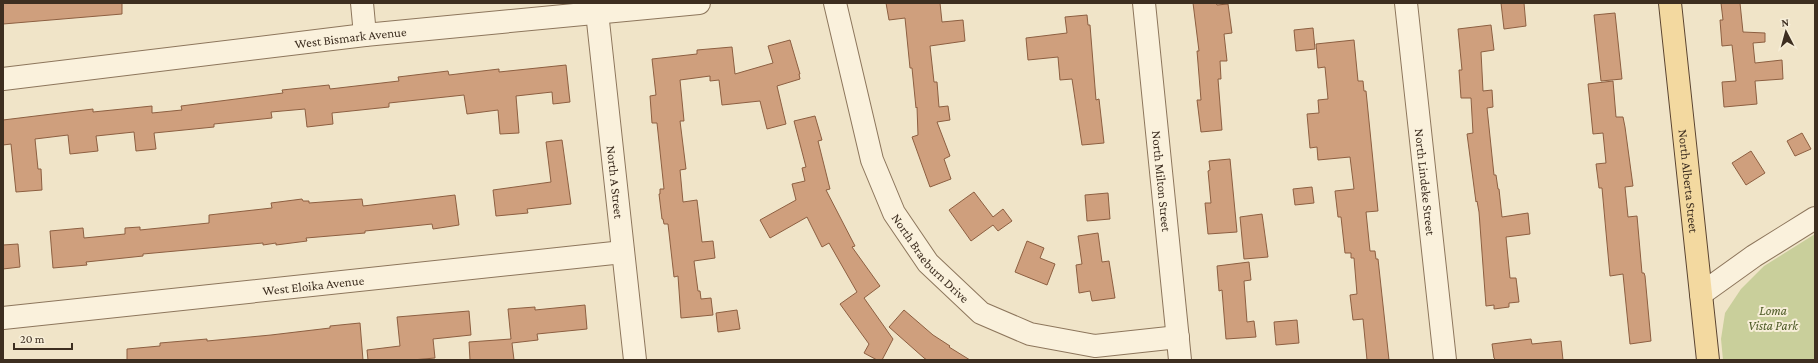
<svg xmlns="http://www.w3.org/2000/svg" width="1818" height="363" viewBox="0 0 1818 363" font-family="'Crimson Pro',serif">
<rect width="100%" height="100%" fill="#f0e4c8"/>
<path fill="#c9cf9b" d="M1815 234V360H1723L1721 339 1725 313 1741 289 1764 266Z"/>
<path fill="#cf9f7d" stroke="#8d5f41" d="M3 3H122V14L3 24Z
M886 3H940L942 22 963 20 965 41 930 46 934 82H937L939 107 948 106 950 120 937 122 950 156 944 159 951 179 930 187 912 137 918 135 917 107 916 108 912 68H910L905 18 889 20Z
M1193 3H1216L1217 5 1228 4 1232 33 1224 34 1227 61H1220L1221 79H1218L1222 130 1201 132 1197 100H1201L1197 51H1199Z
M1501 3H1524L1526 26 1504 29Z
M1721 3H1740L1743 32 1765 33V42L1753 43 1755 63 1782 60 1783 79 1755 81 1757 104 1724 107 1722 82 1736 81 1732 45 1722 46 1720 20H1723Z
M1615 13 1622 79 1601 81 1594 15Z
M1087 15 1088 25H1090L1096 100 1099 99 1104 143 1082 145 1072 79 1060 80 1058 57 1028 60 1026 38 1067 33 1065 17Z
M1491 25 1494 50 1481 52 1483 91 1492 90 1493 107 1487 108 1494 175H1496L1498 189H1499L1502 217 1528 213 1530 234 1506 237 1510 278H1516L1519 302 1509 303V307L1494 309V305L1486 306 1479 212 1477 201 1476 202 1467 134 1473 133 1471 98H1461L1459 70H1462L1458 29Z
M1313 28 1315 49 1296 51 1294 30Z
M790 40 800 74H799L800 79 777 86 786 124 767 129 760 101 722 105 719 80 710 81V76L680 80 684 121H680L686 169 680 170 683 202 697 200 702 242 713 241 715 258 694 261 698 291H700L701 299 711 298 713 315 681 318 678 276 674 277 668 224H664L663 219H662L659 194H660V189H664L657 123H652L650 96 656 95 652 59 697 54V50L732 47 735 74 773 63 768 46Z
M1354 40 1358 81H1363L1364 91H1366L1378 211 1366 212 1370 251H1375L1376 259H1378L1389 360H1367L1363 319 1353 320 1350 295 1357 294 1354 258H1351V253H1345L1341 217H1338L1335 191 1354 189 1350 157 1318 160 1317 147 1310 148 1307 114 1319 113 1318 100 1328 99 1325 67 1318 68 1316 44Z
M566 65 570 102 553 104 552 92 516 96 519 133 500 134 498 110 467 114 464 95 389 103V107L332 113 333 124 307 127 305 109 271 112 272 118 214 124V127L154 133 156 149 136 151 134 132 96 136 98 151 70 154 68 135 35 139 38 169H41L42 190 16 192 11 144 3 145V120L93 109V112L152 106V113L182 110 181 106 283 93 282 90 329 85 330 89 399 81 398 77 448 71 449 75 499 69V72Z
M1613 81 1616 117H1623L1625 127 1633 186 1625 187 1628 217 1637 216 1642 273H1644L1645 276 1651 341 1630 344 1623 274 1610 276 1602 188H1599L1596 164 1606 163 1603 133 1593 134 1588 84Z
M815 116 822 140 818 141 830 189 826 190 855 246 852 247 880 286 864 298 893 339 882 360H877L864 353 869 344 840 304 857 292 829 243 822 247 807 217 770 238 760 220 796 200 792 184 805 181 802 168 806 167 794 121Z
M1802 133 1811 149 1795 156 1787 141Z
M562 140 571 204 527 209 528 213 496 216 493 190 551 182 546 142Z
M1751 151 1765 173 1746 185 1732 163Z
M1230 159 1237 232 1208 234 1205 203H1211L1208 171 1210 170 1209 161Z
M1312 187 1314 203 1295 205 1293 189Z
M974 192 993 217 1003 209 1012 221 998 231 993 225 971 241 949 210Z
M1108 193 1110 219 1087 221 1085 195Z
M455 195 459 225 433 229 432 224 365 231V233L306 238 307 241 276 245V243L263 245V243L143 254V256L86 262 87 265 53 268 50 231 83 228 84 238 125 234V228L140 227V230L209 223V215L272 208 271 203 302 199 303 201H309V203L362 199 363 206Z
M1262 214 1268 257 1244 259 1240 217Z
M1098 233 1102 262 1109 261 1115 298 1092 301 1090 291 1079 293 1076 265 1082 264 1078 236Z
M1027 241 1044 248 1040 258 1055 264 1047 285 1015 272Z
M18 244 20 267 3 269V245Z
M1249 262 1251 280 1244 281 1247 322 1254 321 1256 337 1226 339 1222 290 1219 291 1217 266Z
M585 305 587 329 537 334 538 340 512 343 514 360H470L469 342 511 339 508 309 535 307V310Z
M737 310 740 329 718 332 716 313Z
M904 310 933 335 950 346 949 347 970 360H927L924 358 889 327Z
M469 311 471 335 433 339 435 358 412 360H368L367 350 400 346 397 317Z
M1297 320 1299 343 1276 345 1274 322Z
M360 323 363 360H127V349L160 346V343L207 339V341L271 335 330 328V326Z
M1531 339 1532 344 1561 341 1563 360H1496L1494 358 1492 344Z"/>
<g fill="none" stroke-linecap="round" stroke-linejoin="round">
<defs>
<g id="minor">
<path d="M362 3 365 35"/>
<path id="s1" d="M596 3 635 360"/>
<path id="s2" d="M835 3 872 160 894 213 928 263 981 313 1030 334 1095 346 1178 337"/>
<path id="s3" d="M1144 3 1180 360"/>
<path id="s4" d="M1406 3 1445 360"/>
<path id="s5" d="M3 79 365 35 699 3"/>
<path d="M1701 294 1754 256 1815 218"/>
<path id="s6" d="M3 318 623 252"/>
</g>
<g id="major">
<path id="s7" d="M1670 3 1708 360"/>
</g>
</defs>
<use href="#minor" stroke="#8d765c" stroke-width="24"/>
<use href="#major" stroke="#5b4430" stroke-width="24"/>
<use href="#minor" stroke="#faf1dc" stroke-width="22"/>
<use href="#major" stroke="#f3d9a0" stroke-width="22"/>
</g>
<g text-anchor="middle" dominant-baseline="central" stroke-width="4" stroke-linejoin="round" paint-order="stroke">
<g font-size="13" fill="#3d2e20" stroke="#f7eed8">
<text stroke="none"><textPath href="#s5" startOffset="350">West Bismark Avenue</textPath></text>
<text stroke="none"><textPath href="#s1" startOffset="180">North A Street</textPath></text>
<text stroke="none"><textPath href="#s3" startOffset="179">North Milton Street</textPath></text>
<text stroke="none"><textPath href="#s4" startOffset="180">North Lindeke Street</textPath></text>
<text stroke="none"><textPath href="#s7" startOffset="179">North Alberta Street</textPath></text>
<text stroke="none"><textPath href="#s2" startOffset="277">North Braeburn Drive</textPath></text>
<text stroke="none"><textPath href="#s6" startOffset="312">West Eloika Avenue</textPath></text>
</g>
<g font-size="13" font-style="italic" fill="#4d5a26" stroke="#f7eed8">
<text x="1773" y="310">Loma<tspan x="1773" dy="15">Vista Park</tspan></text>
</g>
</g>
<rect width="1818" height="363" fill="none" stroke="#3d2e20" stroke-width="8"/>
<g transform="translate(1786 32) rotate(354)" stroke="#f7eed8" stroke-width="3" paint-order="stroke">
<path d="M0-3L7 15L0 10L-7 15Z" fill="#3d2e20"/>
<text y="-6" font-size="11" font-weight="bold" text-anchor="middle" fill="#3d2e20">N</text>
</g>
<path d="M14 343v6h58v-6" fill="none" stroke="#3d2e20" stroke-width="2"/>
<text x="20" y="343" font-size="12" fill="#3d2e20" stroke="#f7eed8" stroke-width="3" paint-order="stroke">20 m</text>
</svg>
